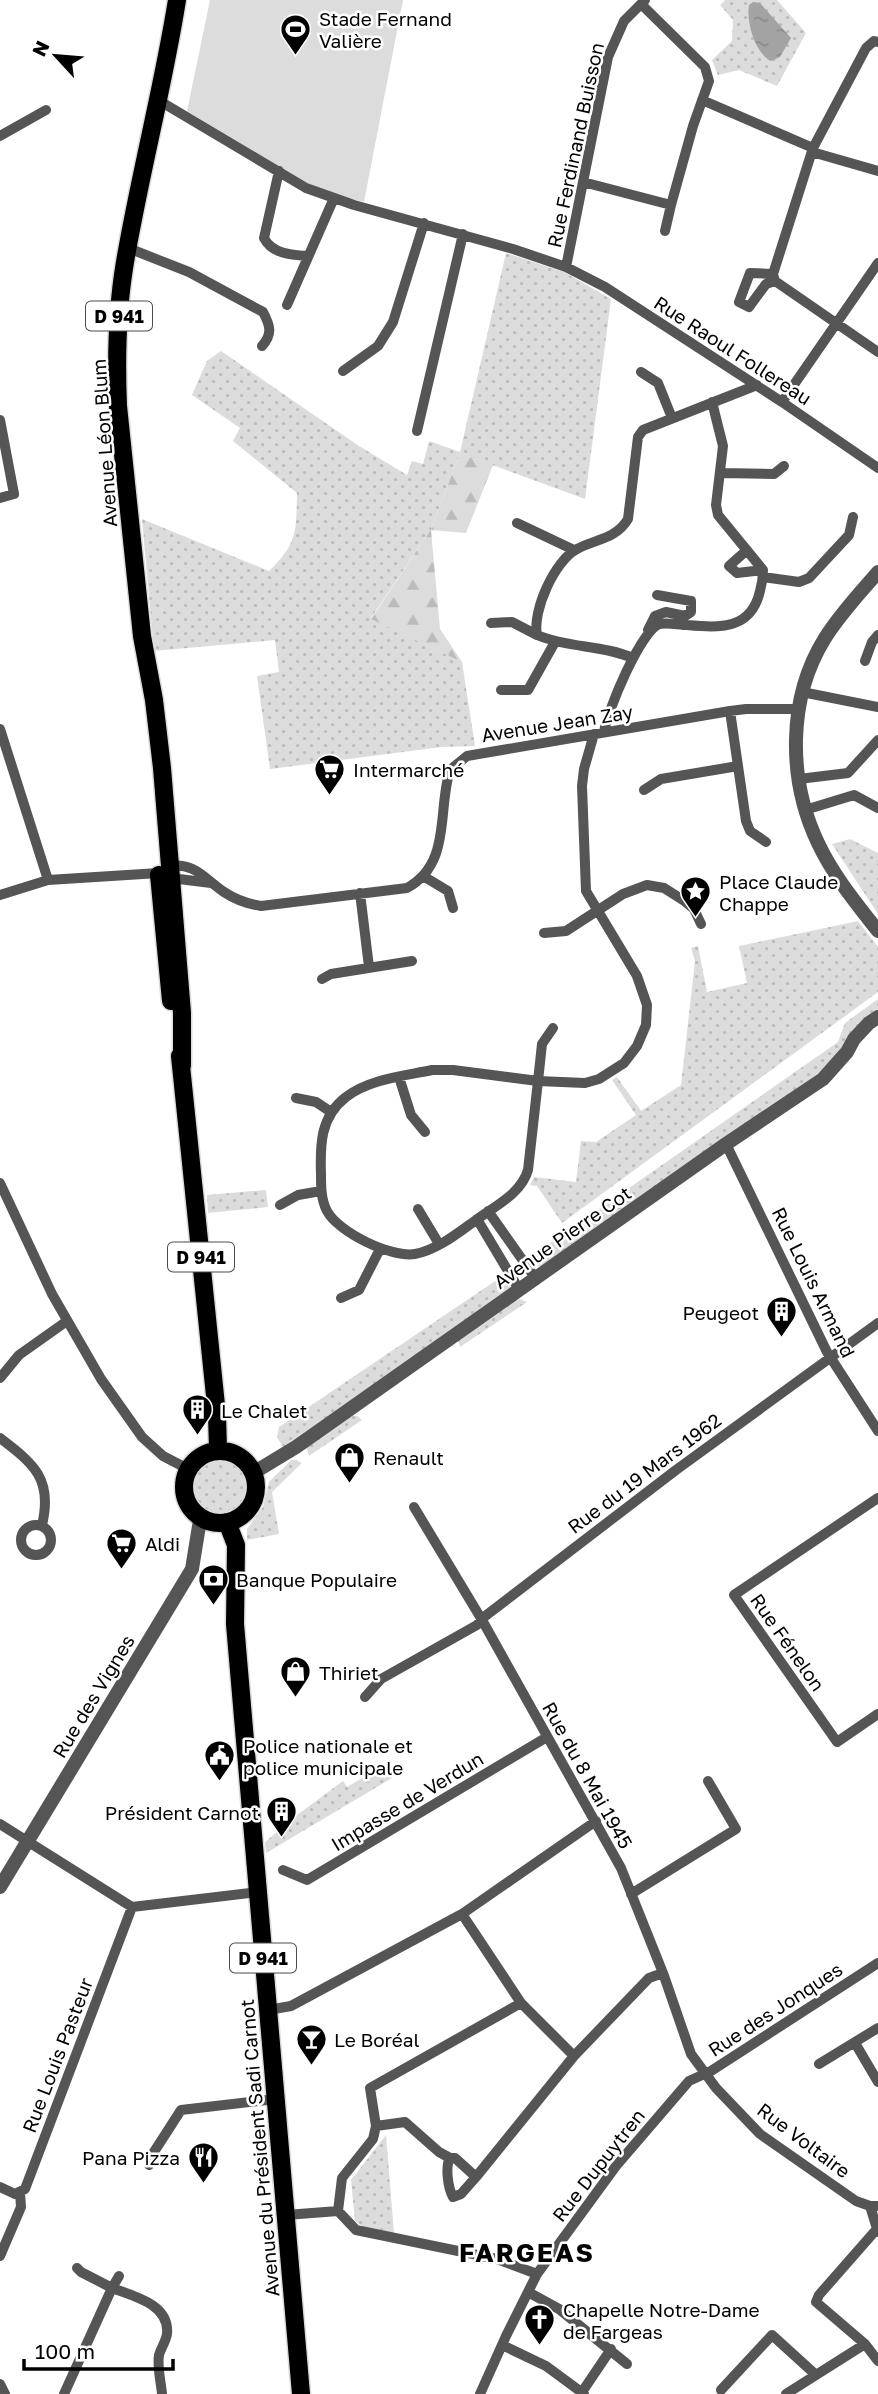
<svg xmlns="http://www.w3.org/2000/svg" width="878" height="2394" viewBox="0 0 878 2394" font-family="'Golos Text',sans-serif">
<defs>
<pattern id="green-dots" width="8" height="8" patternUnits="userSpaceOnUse" patternTransform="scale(1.75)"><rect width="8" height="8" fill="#dcdcdc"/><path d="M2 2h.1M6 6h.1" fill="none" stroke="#bbb" stroke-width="1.8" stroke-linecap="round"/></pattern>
<pattern id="forest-firs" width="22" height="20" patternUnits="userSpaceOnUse" patternTransform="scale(1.75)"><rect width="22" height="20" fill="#dcdcdc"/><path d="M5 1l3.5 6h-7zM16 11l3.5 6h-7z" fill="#bbb"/></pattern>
<pattern id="water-ripples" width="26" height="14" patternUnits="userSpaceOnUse" patternTransform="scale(1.75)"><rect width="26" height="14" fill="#a3a3a3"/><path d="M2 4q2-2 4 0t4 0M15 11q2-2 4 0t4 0" fill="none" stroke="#8b8b8b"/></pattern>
</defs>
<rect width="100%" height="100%" fill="#fff"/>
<path fill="url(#green-dots)" d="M725 0H777L806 33 777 86 739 70 718 75 712 60 732 41 733 20 720 5Z
M506 253 564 272 611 299 585 499 460 453 431 529 371 618 462 662 475 746 442 747 270 769 257 676 279 672 275 640 154 651 142 519 269 571C298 543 296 532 297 493L233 441 240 428 192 395 207 361 221 351 359 446 407 475 412 461 423 464 429 441 460 452Z
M850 839 878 853V914L832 844Z
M858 921 878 947V992L562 1223 537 1186 530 1185 534 1177 576 1182 581 1141 596 1142 636 1115 612 1080 617 1077 641 1111 681 1085 695 961 691 948 698 946 707 992 747 983 739 946Z
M878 999V1011L828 1067 544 1267 534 1266 526 1260 838 1042 845 1023Z
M266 1190 268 1207 208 1213 207 1195Z
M507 1273 511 1284 509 1291 283 1447 277 1437 279 1427Z
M520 1299 527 1302 460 1347 458 1340 515 1300Z
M348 1415 357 1416 362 1420 309 1456 306 1446Z
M191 1488a29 29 0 1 1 58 0a29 29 0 1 1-58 0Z
M291 1460H296L302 1463 272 1492 279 1534 247 1540V1529L263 1507 269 1482Z
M385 1765 392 1778 266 1853 265 1842 297 1815 343 1781 347 1787Z
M386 2135 394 2233 364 2227 355 2221 351 2180Z"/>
<path fill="url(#forest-firs)" d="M460 453 493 465 466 533 431 530 440 629 462 662 371 619 431 529Z"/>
<path fill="#dcdcdc" d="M210 0H403L364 202 332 194 307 183 187 111Z"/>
<path fill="url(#water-ripples)" d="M753 2 760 3 791 38 780 57 771 61C755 53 746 22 749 5Z"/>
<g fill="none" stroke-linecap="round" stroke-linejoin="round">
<defs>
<path id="primary" d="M177 0C163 88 140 174 125 262 117 309 116 358 118 406L142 636 154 700 162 768 182 1013V1066
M159 875 171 1001
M180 1056 217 1415 218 1449
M184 1487a36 36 0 1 1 72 0a36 36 0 1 1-72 0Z
M227 1522 236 1545 235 1624 301 2394"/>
</defs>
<use href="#primary" stroke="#dbdbdb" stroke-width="21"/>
<path stroke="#555" stroke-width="10" d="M878 42 874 41 866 48 813 148 773 274 775 281 878 352
M158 100 306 188 354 205 513 249 566 267 605 287 782 402 878 468
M702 100 813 148
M0 136 46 110
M812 152 878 171
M279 171 264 238C272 254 292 255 308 256
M583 182 671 205 693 126 709 81 705 67 641 4
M665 231 671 205
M128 248 189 272 263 312C270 325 273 334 262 346
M566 267 608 57 624 21 645 0
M773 274 750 273 739 302 749 307 766 284 775 281
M287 305 334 198
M343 371 378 346 393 322 424 223
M641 372 658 383 672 418
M782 402 878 263
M0 420 14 494 0 498
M417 431 463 234
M721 473 774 474 784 466
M517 523 574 550
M747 550 729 566 737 573 763 570
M763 577 799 582 809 578 849 535 853 517
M491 623 512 622 537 635
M648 630 655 616 666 612 685 616 691 612V601L657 595
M633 658C603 645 568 648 537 635 532 611 555 560 577 549 596 539 616 539 628 519L638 437 643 430 757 385
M865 661 872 642 878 635
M501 690H528L555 642
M802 692 878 707
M730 711 746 821 750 831 766 842
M0 729 48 880
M604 732C607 712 641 629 660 624 667 622 679 625 687 625 720 628 751 630 760 591 762 584 763 578 763 570L718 515 716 505 723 446 712 402
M799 779 848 773 878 740
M644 790 661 779 738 766
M805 810 854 795 878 808
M169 866C194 862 205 879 224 892 236 900 248 904 261 906L407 888C452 863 437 811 450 770L467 756 730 711 746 709H798
M423 876 448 891 453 908
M171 878 211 883
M360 893 369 967
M0 895 48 880 159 873
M544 933 566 931 623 894 647 885 664 888 683 900 694 909 701 924
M322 979 331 974 412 961
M553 1028 542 1044 538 1081 585 1083 599 1079 624 1063 637 1046 646 1025 647 1005 637 976 586 891 582 786 584 769 594 734
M432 1070H453L538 1081 528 1170C521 1194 495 1206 476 1220 458 1233 437 1250 415 1254 391 1258 338 1232 327 1211 321 1200 321 1186 321 1175 320 1145 320 1117 346 1097 369 1079 404 1076 432 1070Z
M399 1077 411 1115 425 1132
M296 1098 316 1102 331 1112
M726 1144 827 1352 878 1431
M0 1183 52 1294 101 1379 142 1437 163 1456 188 1469
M280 1205 298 1195 321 1191
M418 1209 439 1244
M488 1211 536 1279
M477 1219 520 1291
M341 1298 359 1290 380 1249
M0 1378 19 1355 67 1321
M0 1438C34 1464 53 1479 42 1525
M878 1498 734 1595 837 1742 878 1714
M414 1507 482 1620 621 1868 663 1973 691 2054 716 2088 760 2134 856 2201 870 2206H878
M21 1540a15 15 0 1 1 30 0a15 15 0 1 1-30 0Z
M365 1697 381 1679 477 1625 484 1617 676 1470 878 1323
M0 1824 132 1907 258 1892
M283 1870 307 1880 547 1737
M631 1894 736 1829 708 1781
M462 1914 521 2003 574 2056
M268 2010 291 2006 462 1914 596 1821
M855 2043 878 2082
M819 2064 878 2028
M376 2126 405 2122 439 2152 450 2158
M149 2165 152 2155 181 2110 276 2099
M476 2177 455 2158H450C445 2167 448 2188 453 2197L461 2194 476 2177 574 2056 649 1978 663 1973
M0 2187 15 2194 25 2189 132 1907
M870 2206 878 2232
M338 2211 342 2178 373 2139 376 2126 370 2088 521 2003
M286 2215 338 2211 356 2230 497 2259 537 2274
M876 2230 819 2295 816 2302 865 2344 878 2361
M0 2256 21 2207 20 2193
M77 2268 81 2272 112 2288 119 2276
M528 2292 559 2309 627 2364
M502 2345 546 2366 584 2394
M0 2384 5 2394
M721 2390 772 2335 816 2375
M582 2392 611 2349
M64 2394 112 2288C133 2296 170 2304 167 2334 166 2341 161 2348 159 2355 157 2367 161 2382 162 2394
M480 2394 506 2336 537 2274 616 2166 689 2081 711 2071 878 1963
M786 2394 865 2344"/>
<path stroke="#555" stroke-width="14" d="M878 572C859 594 840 614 825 638 787 699 788 780 818 843 833 875 856 903 878 931
M253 1473 296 1447 726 1144 823 1079 847 1052 854 1039 869 1023 878 1017
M0 1887 192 1569 199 1526 203 1519"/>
<use href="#primary" stroke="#000" stroke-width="18"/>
</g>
<defs>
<symbol id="stadium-pin" viewBox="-11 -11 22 30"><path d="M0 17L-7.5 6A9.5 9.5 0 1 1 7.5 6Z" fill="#000" stroke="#fff"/><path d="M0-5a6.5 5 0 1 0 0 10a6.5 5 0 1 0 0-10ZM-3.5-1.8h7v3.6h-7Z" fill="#fff"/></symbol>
<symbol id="supermarket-pin" viewBox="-11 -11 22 30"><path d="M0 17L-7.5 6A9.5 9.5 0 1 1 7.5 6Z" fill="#000" stroke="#fff"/><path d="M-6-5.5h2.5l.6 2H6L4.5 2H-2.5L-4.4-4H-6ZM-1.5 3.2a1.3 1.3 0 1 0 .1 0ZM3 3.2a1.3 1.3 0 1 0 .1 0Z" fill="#fff"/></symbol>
<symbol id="sight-pin" viewBox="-11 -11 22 30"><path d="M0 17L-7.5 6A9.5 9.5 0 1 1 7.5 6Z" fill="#000" stroke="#fff"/><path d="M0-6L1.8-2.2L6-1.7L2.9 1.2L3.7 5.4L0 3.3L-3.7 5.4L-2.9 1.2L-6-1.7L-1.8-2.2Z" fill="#fff"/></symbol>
<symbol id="building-pin" viewBox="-11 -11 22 30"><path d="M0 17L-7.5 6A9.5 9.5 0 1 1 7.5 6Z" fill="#000" stroke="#fff"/><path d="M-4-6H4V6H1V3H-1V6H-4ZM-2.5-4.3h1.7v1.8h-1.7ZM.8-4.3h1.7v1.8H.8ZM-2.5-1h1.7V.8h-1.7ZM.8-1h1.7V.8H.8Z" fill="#fff"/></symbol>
<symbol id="shop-pin" viewBox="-11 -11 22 30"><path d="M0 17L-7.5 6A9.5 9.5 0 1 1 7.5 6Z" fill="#000" stroke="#fff"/><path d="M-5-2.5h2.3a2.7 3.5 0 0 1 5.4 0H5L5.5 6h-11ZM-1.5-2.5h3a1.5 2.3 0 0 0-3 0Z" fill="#fff"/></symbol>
<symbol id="bank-pin" viewBox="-11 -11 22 30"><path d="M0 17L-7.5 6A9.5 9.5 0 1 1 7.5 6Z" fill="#000" stroke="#fff"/><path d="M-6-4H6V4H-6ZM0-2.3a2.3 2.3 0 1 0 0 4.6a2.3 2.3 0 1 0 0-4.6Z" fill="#fff"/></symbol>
<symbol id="civic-pin" viewBox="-11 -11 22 30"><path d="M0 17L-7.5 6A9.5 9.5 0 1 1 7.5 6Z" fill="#000" stroke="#fff"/><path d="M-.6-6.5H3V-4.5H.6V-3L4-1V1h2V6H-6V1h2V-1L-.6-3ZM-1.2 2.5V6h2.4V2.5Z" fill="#fff"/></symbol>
<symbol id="bar-pin" viewBox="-11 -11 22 30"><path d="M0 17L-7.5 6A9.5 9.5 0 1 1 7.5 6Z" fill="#000" stroke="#fff"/><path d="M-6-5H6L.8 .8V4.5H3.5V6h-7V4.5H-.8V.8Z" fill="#fff"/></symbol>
<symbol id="restaurant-pin" viewBox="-11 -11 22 30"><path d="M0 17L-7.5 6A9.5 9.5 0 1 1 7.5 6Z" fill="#000" stroke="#fff"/><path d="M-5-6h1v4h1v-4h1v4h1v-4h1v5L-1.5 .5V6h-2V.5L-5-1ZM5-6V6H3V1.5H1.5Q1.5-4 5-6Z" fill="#fff"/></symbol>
<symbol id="church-pin" viewBox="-11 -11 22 30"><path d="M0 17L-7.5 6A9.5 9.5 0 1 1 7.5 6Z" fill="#000" stroke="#fff"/><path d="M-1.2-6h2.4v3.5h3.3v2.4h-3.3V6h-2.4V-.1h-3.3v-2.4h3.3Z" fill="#fff"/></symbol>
</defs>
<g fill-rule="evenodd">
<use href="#stadium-pin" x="278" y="12" width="35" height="47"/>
<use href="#supermarket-pin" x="312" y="752" width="35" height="47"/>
<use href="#sight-pin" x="678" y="874" width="35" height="47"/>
<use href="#building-pin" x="764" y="1294" width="35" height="47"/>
<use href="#building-pin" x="180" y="1392" width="35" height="47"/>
<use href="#shop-pin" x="332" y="1440" width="35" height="47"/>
<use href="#supermarket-pin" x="104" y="1526" width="35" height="47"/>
<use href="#bank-pin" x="196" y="1562" width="35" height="47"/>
<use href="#shop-pin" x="278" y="1654" width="35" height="47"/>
<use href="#civic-pin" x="202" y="1738" width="35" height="47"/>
<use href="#building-pin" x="264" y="1794" width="35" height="47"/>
<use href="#bar-pin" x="294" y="2022" width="35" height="47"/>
<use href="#restaurant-pin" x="186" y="2140" width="35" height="47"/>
<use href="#church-pin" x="522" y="2302" width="35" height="47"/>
</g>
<g text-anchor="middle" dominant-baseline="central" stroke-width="5" stroke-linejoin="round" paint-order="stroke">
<g fill="#fff" stroke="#4c4c4c" stroke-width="2">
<rect x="86" y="301.5" width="66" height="29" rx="5"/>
<rect x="168" y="1242.5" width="66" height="29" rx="5"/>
<rect x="230" y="1943.5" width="66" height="29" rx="5"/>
</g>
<g font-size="18" font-weight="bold" fill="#000">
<text x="119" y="316">D 941</text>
<text x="201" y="1257">D 941</text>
<text x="263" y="1958">D 941</text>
</g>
<g font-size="19" fill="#000" stroke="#fff" text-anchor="start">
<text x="319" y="18">Stade Fernand<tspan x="319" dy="22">Valière</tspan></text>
<text x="353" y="769">Intermarché</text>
<text x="719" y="881">Place Claude<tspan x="719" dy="22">Chappe</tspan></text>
<text x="759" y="1312" text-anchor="end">Peugeot</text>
<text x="221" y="1410">Le Chalet</text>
<text x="373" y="1457">Renault</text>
<text x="145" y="1543">Aldi</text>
<text x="236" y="1579">Banque Populaire</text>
<text x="319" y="1672">Thiriet</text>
<text x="243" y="1745">Police nationale et<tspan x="243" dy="22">police municipale</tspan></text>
<text x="259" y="1812" text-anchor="end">Président Carnot</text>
<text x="334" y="2039">Le Boréal</text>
<text x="180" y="2157" text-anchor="end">Pana Pizza</text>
<text x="563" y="2309">Chapelle Notre-Dame<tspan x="563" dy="22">de Fargeas</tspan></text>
</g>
<g font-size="19" fill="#000" stroke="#fff">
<text transform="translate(575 145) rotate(-78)">Rue Ferdinand Buisson</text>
<text transform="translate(733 350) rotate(33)">Rue Raoul Follereau</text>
<text transform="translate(104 443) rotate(-94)">Avenue Léon Blum</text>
<text transform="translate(557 723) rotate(-9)">Avenue Jean Zay</text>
<text transform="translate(562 1237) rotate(-35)">Avenue Pierre Cot</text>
<text transform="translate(814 1282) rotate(64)">Rue Louis Armand</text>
<text transform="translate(644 1473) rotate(-37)">Rue du 19 Mars 1962</text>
<text transform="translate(788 1642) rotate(55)">Rue Fénelon</text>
<text transform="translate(93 1696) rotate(-59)">Rue des Vignes</text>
<text transform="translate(588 1775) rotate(61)">Rue du 8 Mai 1945</text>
<text transform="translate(407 1801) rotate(-31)">Impasse de Verdun</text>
<text transform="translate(775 2009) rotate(-33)">Rue des Jonques</text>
<text transform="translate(57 2055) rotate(-69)">Rue Louis Pasteur</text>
<text transform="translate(804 2140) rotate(37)">Rue Voltaire</text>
<text transform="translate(259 2148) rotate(-95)">Avenue du Président Sadi Carnot</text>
<text transform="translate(598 2165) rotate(-52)">Rue Dupuytren</text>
</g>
<g font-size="26" font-weight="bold" letter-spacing="2" fill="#000" stroke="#fff">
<text x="527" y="2252">FARGEAS</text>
</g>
</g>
<g transform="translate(56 56) rotate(296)" stroke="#ffffff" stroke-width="5" paint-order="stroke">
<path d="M0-5L12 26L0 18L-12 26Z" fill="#000000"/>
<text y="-10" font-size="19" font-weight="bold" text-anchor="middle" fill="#000000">N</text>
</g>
<path d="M24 2359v10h149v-10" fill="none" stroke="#000000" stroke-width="3.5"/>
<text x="35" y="2359" font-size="21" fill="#000000" stroke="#ffffff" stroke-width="5" paint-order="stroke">100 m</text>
</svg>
